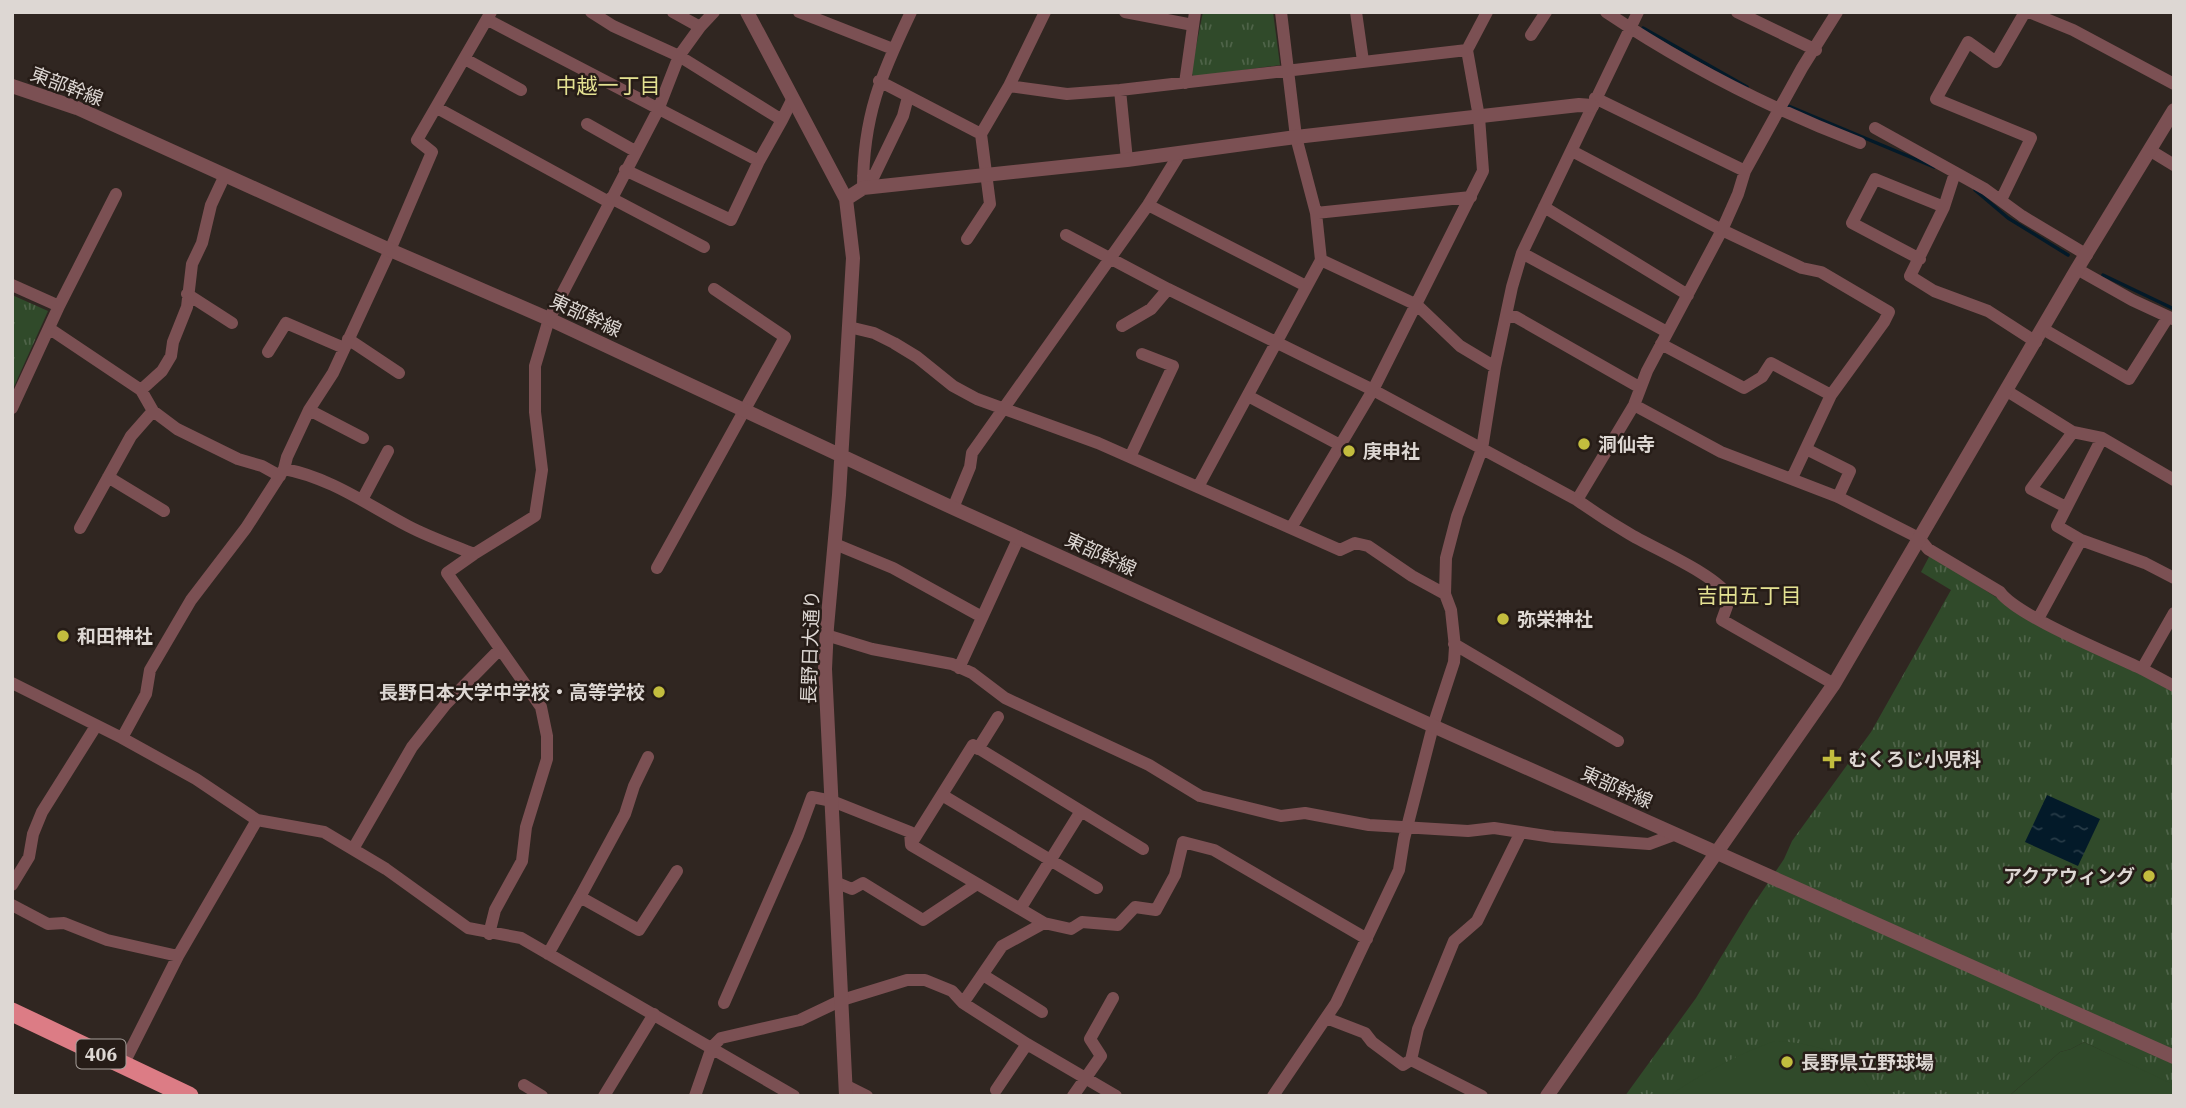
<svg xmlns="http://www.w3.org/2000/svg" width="2186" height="1108" viewBox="0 0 2186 1108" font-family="'IBM Plex Serif','Noto Sans JP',serif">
<defs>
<pattern id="park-tufts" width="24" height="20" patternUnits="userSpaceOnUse" patternTransform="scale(1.75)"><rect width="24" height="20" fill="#304a2a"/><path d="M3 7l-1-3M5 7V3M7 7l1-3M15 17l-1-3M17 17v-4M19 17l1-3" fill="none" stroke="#4e6348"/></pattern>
<pattern id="water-ripples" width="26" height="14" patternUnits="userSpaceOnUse" patternTransform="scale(1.75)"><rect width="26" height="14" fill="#031a29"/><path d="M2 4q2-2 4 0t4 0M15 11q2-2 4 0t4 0" fill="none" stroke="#273b47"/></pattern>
</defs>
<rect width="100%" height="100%" fill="#302621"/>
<path fill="url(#park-tufts)" d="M1203 12H1273L1280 65 1194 77 1191 72Z
M12 295 48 311 12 391Z
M1930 555 2038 624 2174 691V1086L2084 1042 2071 1049 2060 1052 2009 1096H1625L1696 998 1749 911 1784 859 1792 841 1871 732 1951 590 1921 572Z"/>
<path fill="#304a2a" d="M1775 1041C1818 1043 1854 1053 1873 1096H1669C1701 1074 1738 1054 1775 1041Z
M2084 1042 2170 1083 2174 1086V1096H2009L2060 1052 2071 1049Z"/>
<path fill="url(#water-ripples)" d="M2047 795 2100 819 2078 866 2025 842Z"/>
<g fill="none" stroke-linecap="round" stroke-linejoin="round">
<path stroke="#031a29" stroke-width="3.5" d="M1643 28 1747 87
M1786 105 1934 167
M1975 190 2008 218 2068 255
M2103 275 2174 309"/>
<path stroke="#7b5053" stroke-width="12" d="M591 12 613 26 679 56 782 120 793 98
M673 12 700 27
M799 12 893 49
M1125 12 1193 25
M1356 12 1363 61
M1606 12C1685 65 1771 109 1860 143
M1737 12 1816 50
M2029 12 2073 30 2174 84
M488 20 759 161 782 120
M1531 35 1546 12
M465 59 521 90
M879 81 981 134
M1185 83 1195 12
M1009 86 1067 94 1120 90 1467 50
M1120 90 1127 160
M1595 98 1745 171
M437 108 609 202
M587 124 635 151
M1875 128 1985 189 2022 216 2087 255
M1572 151 1722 230 1802 268 1821 272 1889 312 1884 322 1831 395
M2151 151 2174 165
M625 170 731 220 759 161
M1955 173 1944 207 1910 276 1934 291 1988 311 2036 342
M863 176H874L903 116 908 97
M863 188C863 116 881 75 911 12
M611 198 704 247
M2001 200 2031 138 1936 99 1968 42 1996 62 2025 12
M1148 205 1306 286
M1544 207 1688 295
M1316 213 1471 197
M1066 235 1168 289 1373 390 1577 500C1594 512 1611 523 1628 533 1654 549 1716 574 1730 598L1722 620 1834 684
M967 239 990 204 981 134 1009 86 1045 12
M1522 253 1667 332
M1920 259 1852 223 1875 179 1944 207
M1321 260 1417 305 1460 346 1495 367
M2077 269 2132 300 2173 319
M12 285 59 306
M187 294 232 323
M1506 316 1516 317 1639 387
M1122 326 1151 309 1168 289
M849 327 874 333 894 343 917 357 953 386 977 399 1098 443 1340 550 1355 543 1368 546 1412 576 1445 594
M50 329 141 390 153 411 177 429 238 459 262 466 280 476
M2043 329 2129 379 2168 317
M348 339 399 373
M1661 344 1744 388 1762 377 1771 363 1831 395 1792 478
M268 352 286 323 344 348
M141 390 162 371 171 356 173 342 187 307 192 264 202 243 211 205 225 175
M2007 391 2073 432 2102 438 2174 480
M1248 396 1340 445
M1634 405 1721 452 1838 497 1919 538 1928 549 2000 592C2017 616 2111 654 2142 669L2174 613
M12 408 59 306 116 194
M309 410 363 438
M1806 449 1850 471 1838 497
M1130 457 1173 366 1142 354
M284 469C329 477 368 505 408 526 429 537 452 545 474 554L447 573 541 707 547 736V759L526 827 522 861 495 910 489 934
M108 477 164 511
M1198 487 1321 260 1316 213 1296 137 1281 12
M362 500 388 451
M1577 500 1634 405 1647 371 1722 230 1738 194 1745 171 1802 68 1837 12
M2066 507 2031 489 2073 432
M953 508 970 467 972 453 1148 205 1180 153
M80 528 131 436 153 411
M1291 528 1373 390 1483 171 1479 117 1467 50 1487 12
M2081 540 2057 526 2102 438
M835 544 893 568 982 617
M474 554 535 516 542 470 535 412V366L549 319 658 110 679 56 700 27 714 12
M657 568 785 337 714 289
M2038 619 2081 540 2145 563 2174 578
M826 635 872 649 952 664 972 673 1005 698 1149 765 1200 796 1281 816 1305 813 1369 825 1468 831 1494 828 1553 837 1649 844 1676 834
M1454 644 1618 741
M959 668 1019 537
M2142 669 2174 686
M12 683 122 738 196 779 257 820 324 832 386 869 468 928 521 938 794 1096
M122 738 146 694 150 670 191 600 246 528 284 469 287 457 309 410 333 373 390 250 432 152 417 140 491 12
M978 749 998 717
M648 757 634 786 625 814 580 897 639 930 677 871
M942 795 1097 888
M911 844 973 745 1143 849
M353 849 412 747 446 704 500 649
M835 882 852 889 863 883 923 920 977 884
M12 885 29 857 33 834 42 812 96 726
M12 905 48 924 64 923 107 940 178 956
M1020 909 1081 811
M1044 923 1071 929 1082 922 1118 925 1135 907 1156 910 1175 875 1183 842 1214 850 1367 939
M548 954 580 897
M983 975 1042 1012
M724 1003 798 835 812 797 832 801 910 832 911 845 1044 923 1002 946 963 1003
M1326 1018 1365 1033 1372 1042 1403 1065 1411 1060
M123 1065 178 956 257 820
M524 1085 542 1096
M845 1085 867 1096
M996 1090 1027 1044
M604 1096 654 1014
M695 1096 712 1047 721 1038 800 1020 842 1000 907 980H925L952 991 963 1003 1027 1044 1116 1096
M1073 1096 1101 1056 1090 1039 1113 998
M1273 1096 1336 1003 1399 870 1404 839 1433 726 1454 662 1455 647 1451 610 1445 594 1446 558 1457 516 1482 449 1495 367 1512 287 1522 253 1638 12
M1482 1096 1411 1060 1418 1029 1454 941 1477 921 1521 832"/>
<path stroke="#7b5053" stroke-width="14" d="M747 12 846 199 853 258 839 495 827 627 825 669 846 1096
M12 86 77 108 390 250 549 319 953 508 1433 726 2174 1057
M846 199 863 188 1127 160 1296 137 1579 105 1592 106
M1547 1096 1834 684 2077 269 2174 110"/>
<path stroke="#dc7c85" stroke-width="19" d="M12 1012 189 1096"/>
</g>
<g fill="#c3bd3e" stroke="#261c17" stroke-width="2.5">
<circle cx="1584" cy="444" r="7"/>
<circle cx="1349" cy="451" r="7"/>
<circle cx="1503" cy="619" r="7"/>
<circle cx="63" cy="636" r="7"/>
<circle cx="659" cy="692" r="7"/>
<path d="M1828.5 748.5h7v7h7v7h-7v7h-7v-7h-7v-7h7z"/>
<circle cx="2149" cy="876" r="7"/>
<circle cx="1787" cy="1062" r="7"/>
</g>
<g text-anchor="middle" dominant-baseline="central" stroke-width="5" stroke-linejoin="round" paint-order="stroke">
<rect fill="#261c17" stroke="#a69f9b" stroke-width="2" x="76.5" y="1039.5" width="49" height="29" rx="5"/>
<g font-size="18" font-weight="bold" fill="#ddd7d3">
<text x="101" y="1054">406</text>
</g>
<g font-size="19" fill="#ddd7d3" stroke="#261c17">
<text transform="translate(67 86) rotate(21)">東部幹線</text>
<text transform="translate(586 315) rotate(25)">東部幹線</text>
<text transform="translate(1101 554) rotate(25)">東部幹線</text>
<text transform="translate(810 647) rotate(-88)">長野日大通り</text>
<text transform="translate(1617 787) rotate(24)">東部幹線</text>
</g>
<g font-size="19" font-weight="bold" fill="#ddd7d3" stroke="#261c17" text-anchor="start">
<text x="1598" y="444">洞仙寺</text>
<text x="1363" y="451">庚申社</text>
<text x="1517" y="619">弥栄神社</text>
<text x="77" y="636">和田神社</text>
<text x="645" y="692" text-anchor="end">長野日本大学中学校・高等学校</text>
<text x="1848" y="759">むくろじ小児科</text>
<text x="2135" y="876" text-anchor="end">アクアウィング</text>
<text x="1801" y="1062">長野県立野球場</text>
</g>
<g font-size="21" fill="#e4e192" stroke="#261c17">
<text x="608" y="85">中越一丁目</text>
<text x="1749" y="595">吉田五丁目</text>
</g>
</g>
<rect width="2186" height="1108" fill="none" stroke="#ddd7d3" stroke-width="28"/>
</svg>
